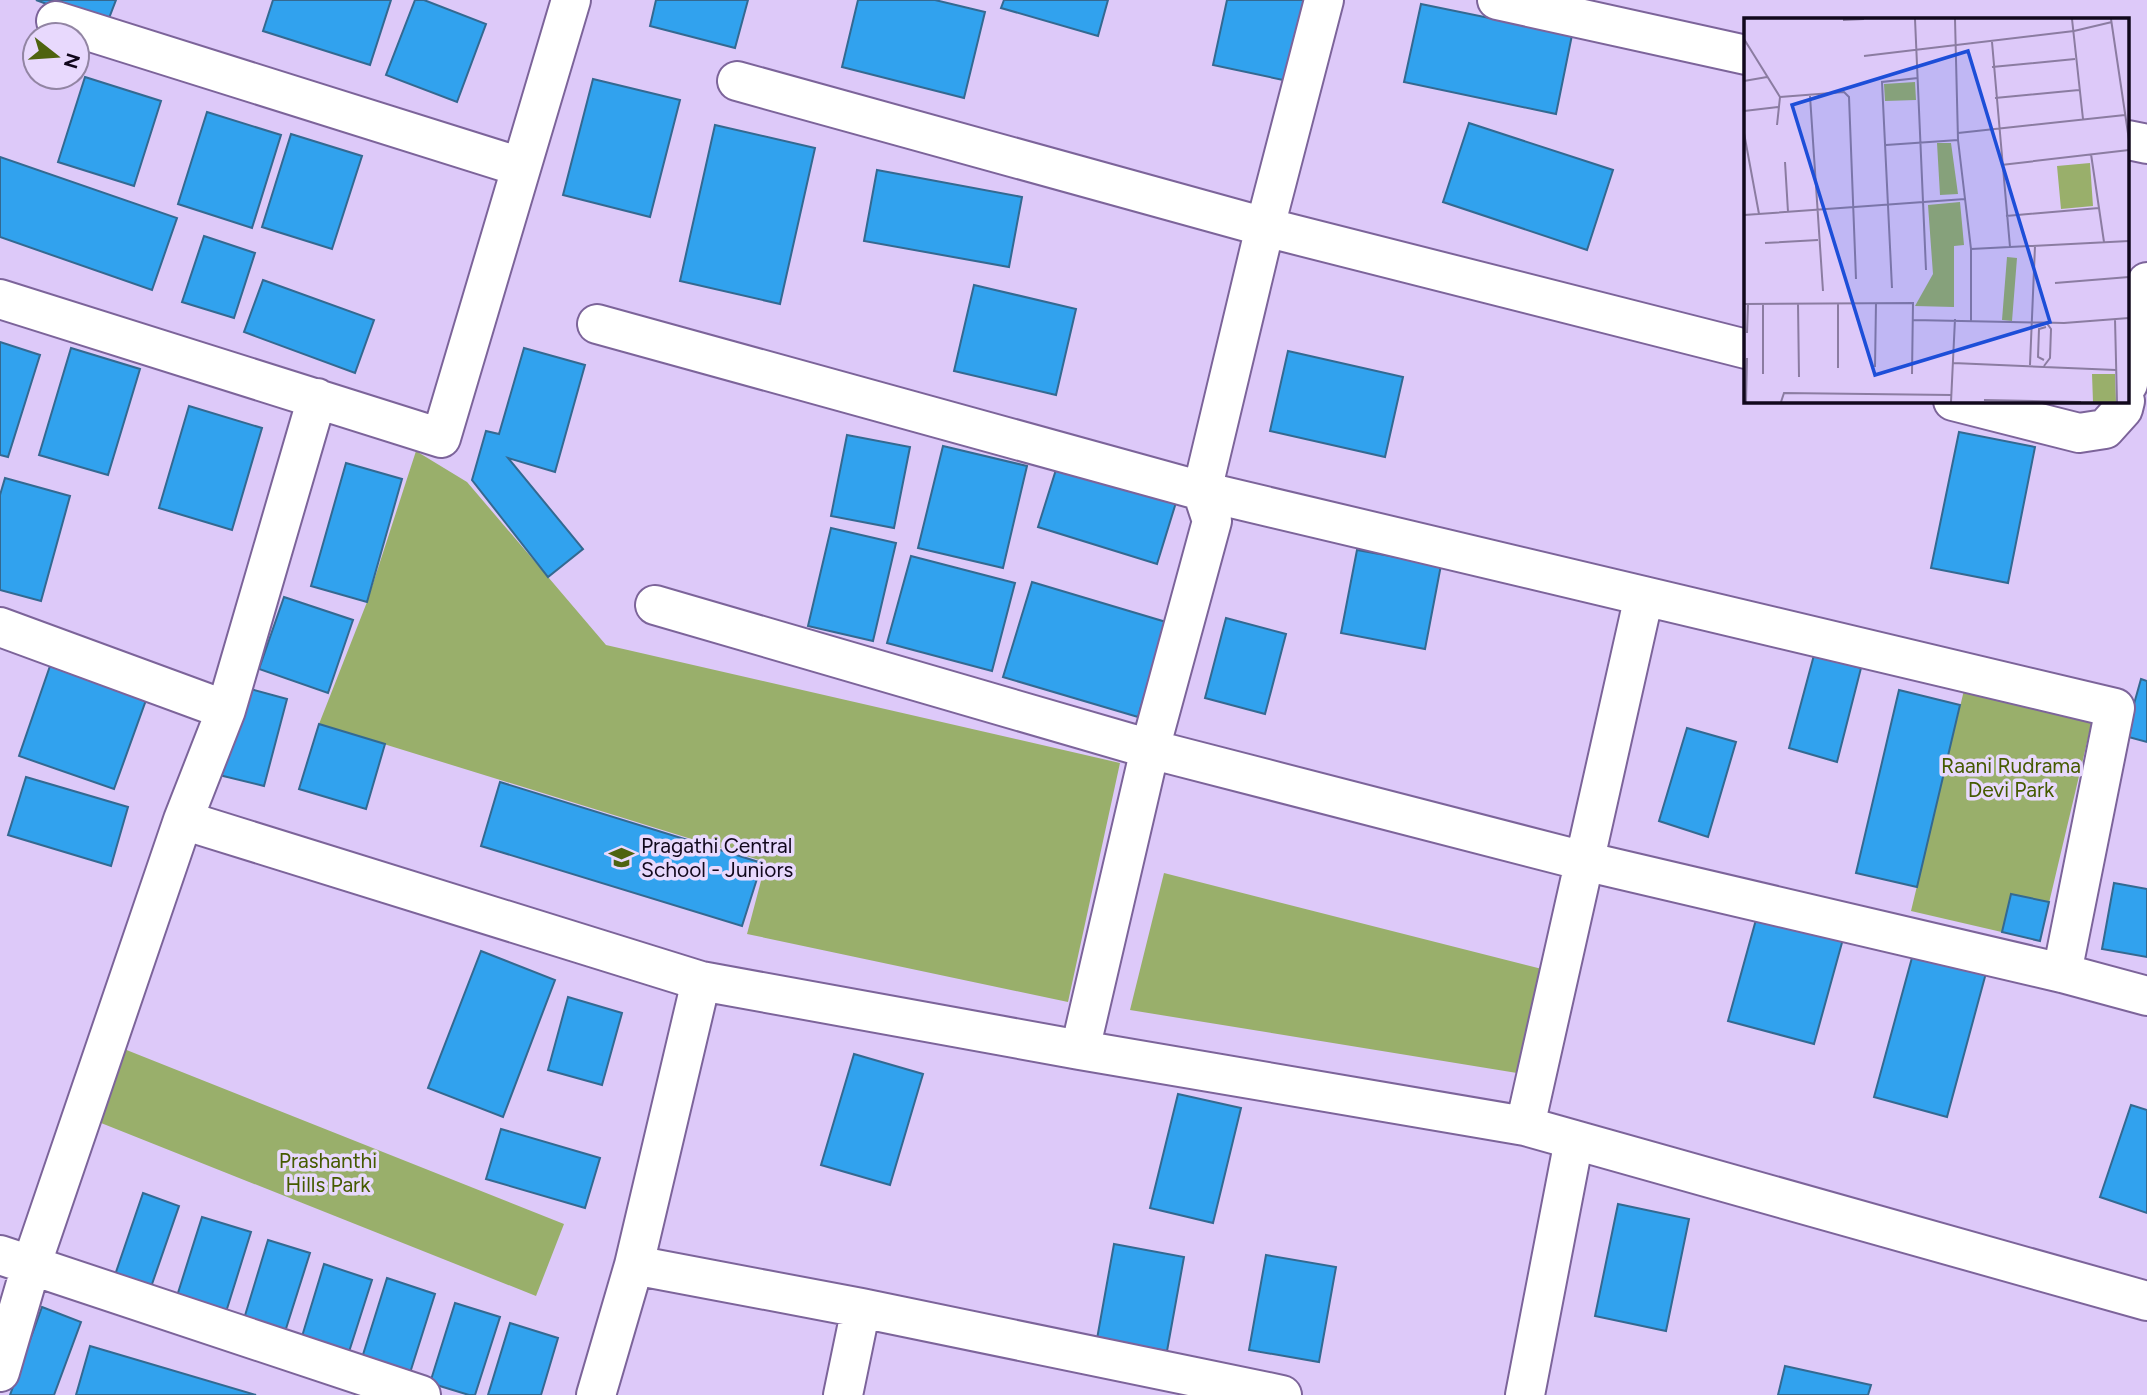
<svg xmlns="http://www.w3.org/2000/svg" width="2147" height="1395" viewBox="0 0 2147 1395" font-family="Figtree,sans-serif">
<rect width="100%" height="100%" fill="#ddc9f9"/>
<path fill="#99af6b" d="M416 451 467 482 606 645 1120 763 1068 1002 747 934 766 862 319 724 367 602Z
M1965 686 2093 717 2040 941 1911 911Z
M1164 873 1550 971 1517 1073 1130 1010Z
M119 1047 564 1224 536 1296 91 1119Z"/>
<path fill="#31a2ee" stroke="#346991" stroke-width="2" d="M36 0H116L106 26Z
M273 0H391L370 65 263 31Z
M415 0H424L486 24 457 102 386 75Z
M656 0H748L735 48 650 26Z
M858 0H935L985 12 964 98 842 67Z
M1004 0H1108L1098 36 1001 8Z
M1227 0H1305L1288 81 1213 65Z
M1421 4 1572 35 1556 114 1404 82Z
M85 77 161 101 134 186 58 162Z
M593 79 680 100 650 217 563 195Z
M207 112 281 135 252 228 178 204Z
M1469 123 1613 170 1587 250 1443 202Z
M715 125 815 148 780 304 680 281Z
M291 134 362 156 332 249 262 227Z
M0 157 177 218 152 290 0 237Z
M877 170 1022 197 1009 267 864 241Z
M204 236 255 253 234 318 182 302Z
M263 280 374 320 355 373 244 332Z
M974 285 1076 309 1056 395 954 371Z
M0 342 40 355 8 457 0 455Z
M71 348 140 369 108 475 39 455Z
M524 348 585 365 555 472 508 458 583 549 548 577 472 480 486 431 499 434Z
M1288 351 1403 377 1385 457 1270 431Z
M189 406 262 428 232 530 159 508Z
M1959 432 2035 447 2008 583 1931 568Z
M847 435 910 447 894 528 831 516Z
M943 446 1027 466 1003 568 918 548Z
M1059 460 1178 496 1157 564 1038 527Z
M346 463 402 479 367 602 311 586Z
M5 478 70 496 41 601 0 590V495Z
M831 528 896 543 873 641 808 626Z
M1357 550 1441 565 1425 649 1341 633Z
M911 556 1015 583 992 671 887 643Z
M1032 582 1166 622 1138 717 1003 677Z
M284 597 353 620 328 693 259 669Z
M1226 618 1286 634 1265 714 1205 698Z
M1814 655 1861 668 1837 762 1789 748Z
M50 666 146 700 114 789 19 756Z
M2141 679 2147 681V742L2125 736Z
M243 687 287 699 264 786 219 775Z
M1899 690 1960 705 1917 887 1856 873Z
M319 724 385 744 366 809 299 789Z
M1687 728 1736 742 1708 837 1659 821Z
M26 777 128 807 111 866 8 835Z
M500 782 762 863 742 926 481 846Z
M2114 883 2147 889V957L2102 949Z
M2011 894 2049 902 2040 941 2002 932Z
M1757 916 1843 939 1814 1044 1728 1021Z
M481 951 555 980 503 1117 428 1088Z
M1913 954 1986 973 1947 1117 1874 1097Z
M568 997 622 1013 602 1085 548 1070Z
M854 1054 923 1074 890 1185 821 1165Z
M1178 1094 1241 1108 1213 1223 1150 1208Z
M2131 1105 2147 1110V1213L2100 1197Z
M501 1129 600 1158 585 1208 486 1179Z
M143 1193 179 1206 151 1287 115 1275Z
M1618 1204 1689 1219 1666 1331 1595 1316Z
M202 1217 251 1232 226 1312 177 1296Z
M268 1240 310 1253 284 1335 243 1322Z
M1114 1244 1184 1257 1167 1351 1097 1339Z
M1266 1255 1336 1267 1319 1362 1249 1350Z
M324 1264 372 1280 347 1358 300 1343Z
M387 1278 435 1294 409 1376 361 1361Z
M455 1303 500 1317 475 1395H469L430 1383Z
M42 1307 81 1322 54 1395H10Z
M510 1323 558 1338 541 1395H488Z
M90 1346 256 1395H76Z
M1785 1366 1871 1385 1868 1395H1778Z"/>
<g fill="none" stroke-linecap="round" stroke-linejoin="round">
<defs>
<path id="minor" d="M1497 0 1746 55
M56 21 521 167
M737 81 1265 227 1746 349
M2128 140 2147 144
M0 299 441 438 571 0
M597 324 1202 491 2115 708 2062 973
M2128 384 2147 282
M1953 401 2079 433 2105 429 2123 409 2125 401
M655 605 1150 749 1584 861 2062 973 2147 996
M0 627 226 710
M183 820 701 981 1080 1050 1525 1126 2147 1301
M1080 1050 1150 749 1212 521 1202 491 1265 227 1324 0
M1525 1126 1644 596
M0 1255 421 1395
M634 1265 861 1308 1282 1395
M0 1372 31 1266 183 820 226 710 317 398
M596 1395 634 1265 701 981
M843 1395 861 1308
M1525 1395 1574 1140"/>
</defs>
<use href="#minor" stroke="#7c649a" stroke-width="42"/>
<use href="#minor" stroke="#fff" stroke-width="38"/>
</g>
<defs>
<symbol id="school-bare" viewBox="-9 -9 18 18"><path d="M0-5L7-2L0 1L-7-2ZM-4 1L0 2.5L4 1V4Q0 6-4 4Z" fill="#4e630f" stroke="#e8d9fd" stroke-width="2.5" paint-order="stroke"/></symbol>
</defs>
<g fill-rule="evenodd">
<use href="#school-bare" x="604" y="840" width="35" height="35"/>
</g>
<g text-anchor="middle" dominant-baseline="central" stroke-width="7" stroke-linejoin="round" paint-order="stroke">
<g font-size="21" fill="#455a00" stroke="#e8d9fd">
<text x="2011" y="765">Raani Rudrama<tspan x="2011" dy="24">Devi Park</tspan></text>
<text x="328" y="1160">Prashanthi<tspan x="328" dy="24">Hills Park</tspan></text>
</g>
<g font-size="21" fill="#11081c" stroke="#e8d9fd" text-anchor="start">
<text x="641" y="845">Pragathi Central<tspan x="641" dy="24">School - Juniors</tspan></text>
</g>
</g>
<g transform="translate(1744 18)">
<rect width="385" height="385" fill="#ddc9f9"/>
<path d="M171 64 172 82 141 83 140 66ZM193 125H207L214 176 196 177ZM346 145 349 188 317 191 313 148ZM216 184 220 227 210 228V289L171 288 189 256 184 187ZM263 239 273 240 268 303 258 302ZM348 356H371L372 384H349Z" fill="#99af6b"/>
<path fill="none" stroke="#8b7ca1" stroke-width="2" d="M171 1 182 252M211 1 214 122 227 231V303M328 1 339 101M367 1 385 122M99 2 120 1M0 21 36 79 33 107M248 24 266 229M120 38 330 13 368 4M248 49 331 41M0 63 23 59M66 78 79 273M36 79 100 74 105 79 112 261M251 80 335 72M0 93 34 89M0 115 15 196M214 115 381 97M142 127 214 122M347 136 360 224M41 144 44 194M257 147 385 132M0 197 221 181M262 198 355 190M21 225 74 222M227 231 385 223M311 265 385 259M148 270 138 64 174 60M94 285V350M0 286 169 285 168 356M54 286 55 359M371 301 373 384M169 302 320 305 385 300M3 315 4 286M300 342 294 339 295 311 302 309M209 345 372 352M286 347 291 228M300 348 306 340 307 311 302 304M131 349 132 285M19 356V286M240 382 337 384M2 384 3 340M37 384 40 375 207 377M207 384 211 301"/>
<path fill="#1d4ed8" fill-opacity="0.15" stroke="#1d4ed8" stroke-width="3.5" d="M224 33 306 304 131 357 48 87Z"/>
<rect width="385" height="385" fill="none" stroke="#11081c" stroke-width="3.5"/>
</g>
<g transform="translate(56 56) rotate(107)"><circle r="33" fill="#e8d9fd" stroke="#9285a3" stroke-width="2"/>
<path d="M0-5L12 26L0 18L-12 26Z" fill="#4e630f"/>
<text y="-10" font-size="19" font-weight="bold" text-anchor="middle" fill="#11081c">N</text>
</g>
</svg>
